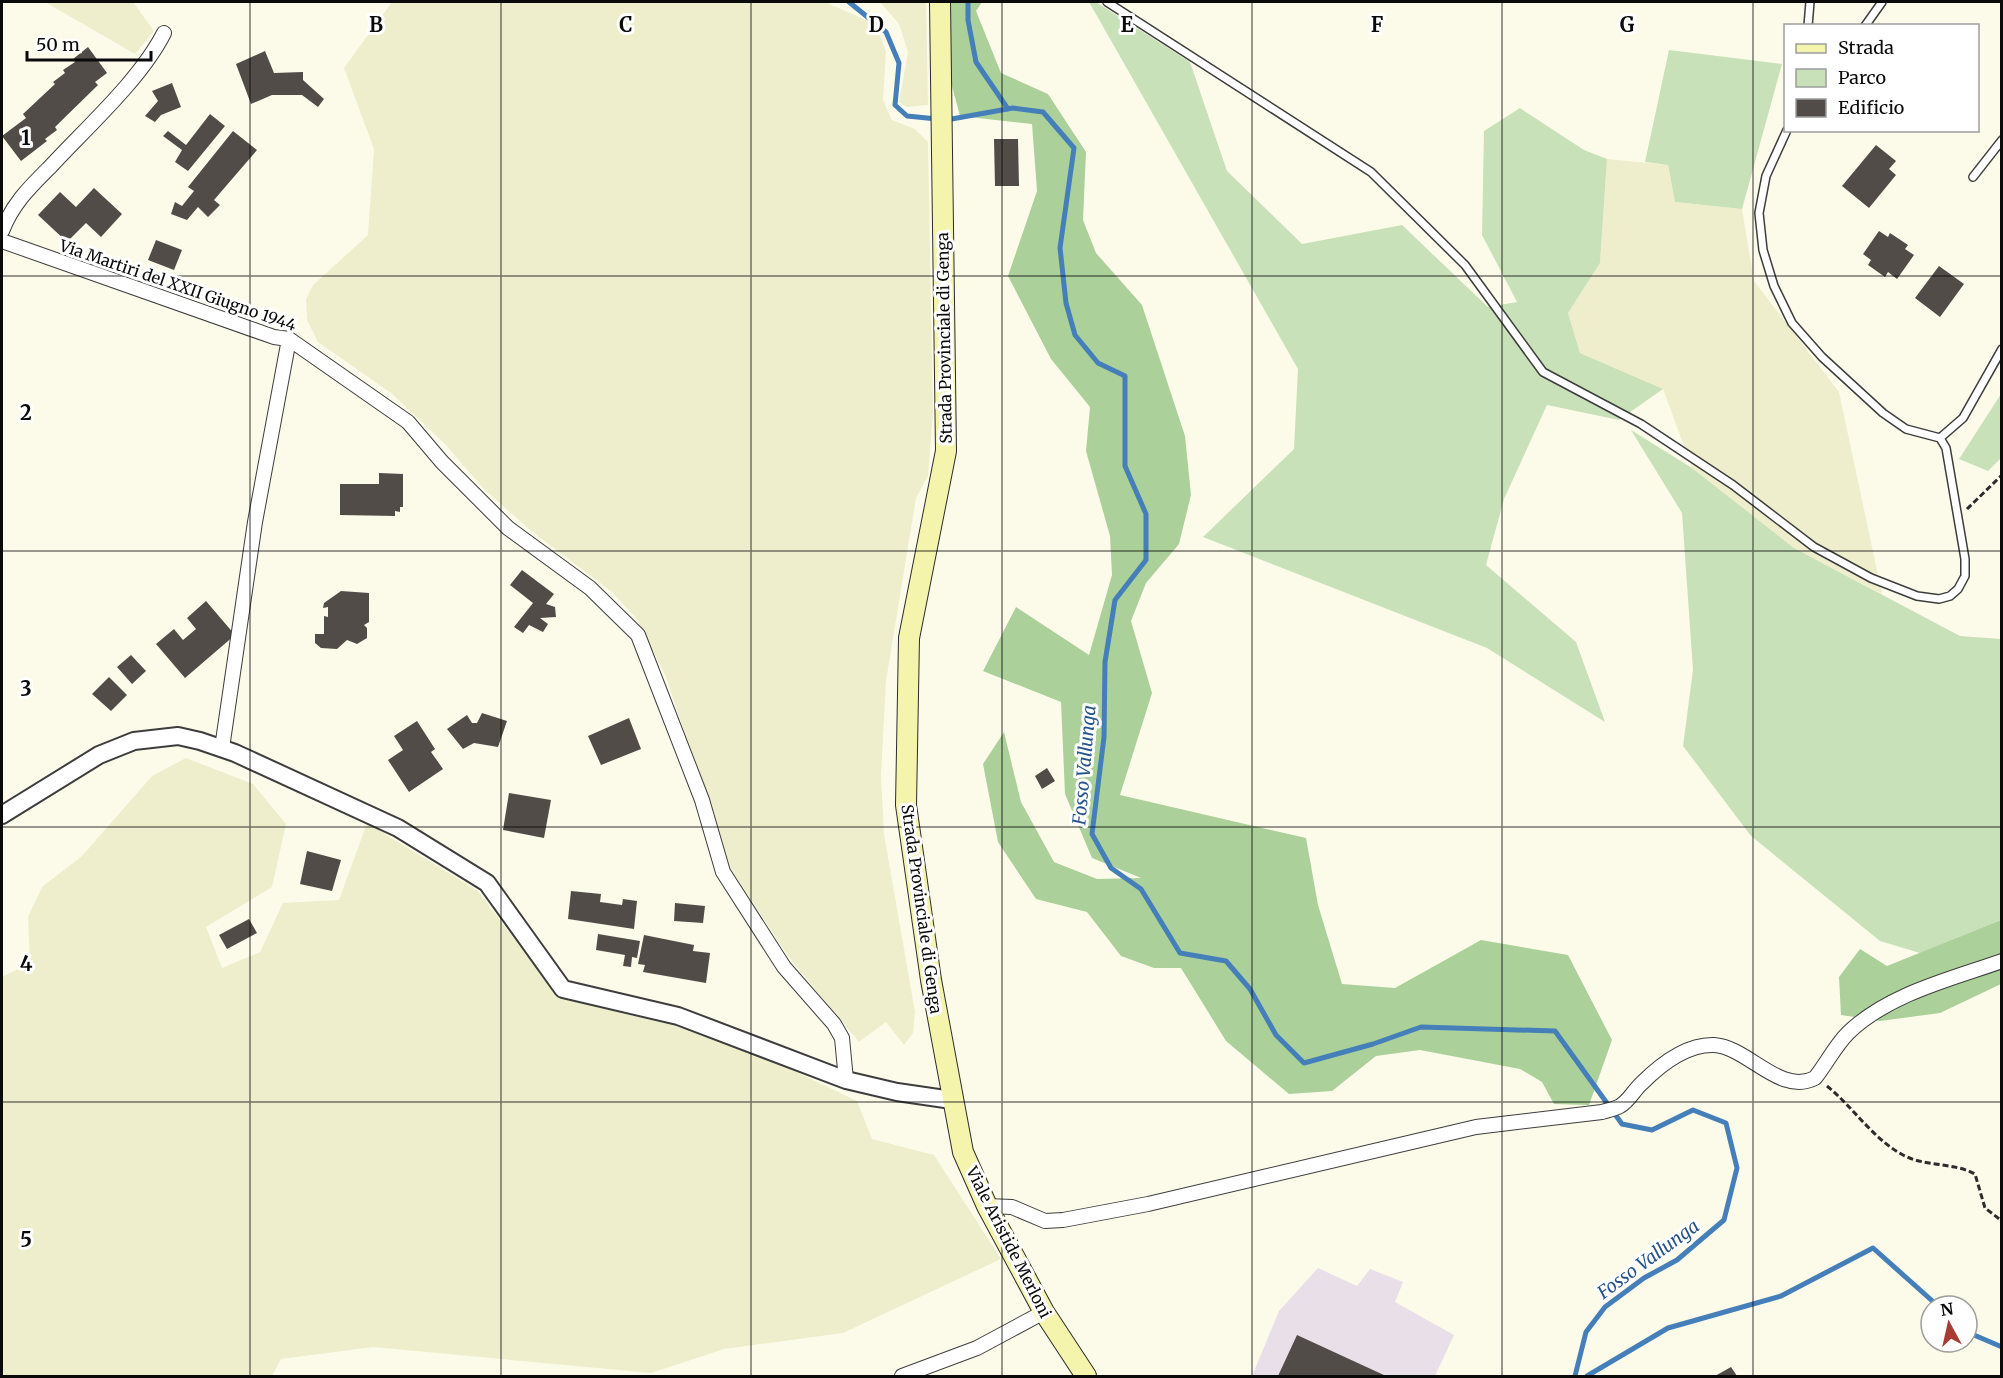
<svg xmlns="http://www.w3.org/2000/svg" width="2003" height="1378" viewBox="0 0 2003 1378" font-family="Merriweather,serif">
<rect width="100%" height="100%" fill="#fcfbea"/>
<path fill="#e8dfe8" d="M1318 1268 1357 1286 1370 1269 1403 1282 1395 1302 1454 1335 1435 1376H1252L1279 1311Z"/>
<path fill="#eeeecd" d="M45 2H133L154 31 135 54Z
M392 2H825L875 24 886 51 883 100 892 120 915 129 928 142 933 413 928 476 916 498 886 681 881 775 884 834 915 1012 913 1033 904 1045 886 1022 859 1042 790 959 730 868 666 677 636 618 612 592 530 530 483 488 445 444 391 393 318 342 307 320 306 299 313 285 368 235 374 149 344 68Z
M880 2H926L928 105 907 107 899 102 908 52 899 24Z
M1607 159 1668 165 1675 202 1742 209 1754 281 1839 392 1882 594 1794 548 1692 468 1663 389 1580 353 1568 313 1600 263Z
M186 758 253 784 286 824 272 887 206 927 222 968 260 952 283 903 339 900 367 823 478 891 521 948 573 1001 676 1026 750 1050 857 1101 872 1139 934 1155 1001 1259 843 1333 724 1349 651 1373 373 1347 281 1359 272 1376H2V977L30 963 28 917 42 887 82 856 152 776Z"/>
<path fill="#c9e1b8" d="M1089 2H1096L1190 62 1227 171 1302 244 1402 225 1488 307 1517 302 1482 235 1484 131 1520 108 1584 150 1607 159 1600 263 1568 313 1580 353 1663 389 1619 420 1547 405 1504 499 1486 565 1576 642 1605 722 1487 648 1203 537 1294 449 1298 369Z
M1669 50 1782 64 1742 209 1675 202 1668 165 1645 162Z
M2001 394V458L1988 471 1959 459Z
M1631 430 1692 468 1794 548 1960 636 2001 639V920L1920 953 1880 941 1751 836 1683 746 1693 670 1682 513Z"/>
<path fill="#acd09a" d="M945 2H982L976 11 1001 73 1048 94 1086 152 1083 220 1096 253 1142 305 1185 436 1191 495 1179 544 1146 583 1131 621 1152 693 1120 795 1306 838 1318 905 1342 984 1395 988 1481 940 1568 955 1612 1040 1589 1105 1554 1104 1542 1082 1520 1069 1420 1050 1376 1056 1332 1091 1289 1094 1226 1041 1181 968H1154L1121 956 1087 912 1036 899 998 842 983 764 1004 732 1021 802 1054 862 1097 879 1141 878 1092 858 1065 794 1061 702 983 671 1016 607 1089 655 1112 575 1110 536 1086 451 1090 407 1051 359 1008 276 1037 191 1032 124 960 116 945 60Z
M2001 920V984L1940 1013 1880 1021 1841 1015 1839 977 1860 949 1887 966Z"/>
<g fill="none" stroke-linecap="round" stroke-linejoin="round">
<path stroke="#457fba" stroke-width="5" d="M849 2 886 32 899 63 895 105 907 116 937 119
M968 2V20L976 62 1008 109
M946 120 1013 108 1043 112 1074 148 1060 248 1066 303 1075 335 1098 363 1125 376V466L1146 514V560L1115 600 1105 662 1104 737 1092 834 1111 868 1141 889 1180 953 1226 961 1250 989 1276 1035 1304 1063 1373 1044 1421 1027 1555 1031 1622 1124 1652 1130 1693 1110 1726 1123 1737 1168 1724 1220 1677 1260 1644 1278 1605 1307 1586 1332 1575 1376
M1967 1332 2002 1347
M1587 1376 1668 1328 1781 1296 1873 1248 1938 1306"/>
</g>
<path fill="#514c48" d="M88 47 107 73 95 82 98 85 55 127 57 130 45 139 47 141 21 161 2 136 26 118 23 114 55 84 53 82 65 73 63 70 75 62 73 59Z
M265 51 274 73 303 72V80L324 99 318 107 302 95H272L251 104 236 64Z
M172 83 181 107 161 115 155 122 145 116 158 101 152 91Z
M210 114 225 126 188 171 175 162 182 150 163 136 168 131 186 145Z
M233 131 257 150 214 200 220 205 208 217 198 207 187 220 171 214 175 202 182 206 194 191 188 187Z
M994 139H1018L1019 186H995Z
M1876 145 1896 161 1889 169 1896 175 1869 208 1842 186Z
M94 188 122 214 101 237 86 223 67 242 38 215 60 192 76 207Z
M1879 231 1888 237 1890 233 1908 245 1905 249 1914 255 1897 279 1888 272 1885 277 1868 265 1871 260 1863 254Z
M156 240 182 250 174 270 148 260Z
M1939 266 1964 284 1940 317 1915 298Z
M379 473 403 474V507H400V512L395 511V516L340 515V484H379Z
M522 570 554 594 546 604 555 607 556 617 540 618 548 624 543 632 529 625 523 633 514 627 533 603 510 585Z
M341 591 369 593V622L364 625 367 628V638L357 644 347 640 337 649 321 648 315 643V634H324V616L328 617V607L323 608 324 603Z
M206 601 235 635 185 678 156 644 174 629 183 640 196 629 187 618Z
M131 655 146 671 132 684 117 667Z
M109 677 127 695 111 711 92 694Z
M482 713 507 721 498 747 474 743 463 749 447 729 467 715 472 723H477Z
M629 718 641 749 601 765 588 736Z
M417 721 435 749 431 752 443 769 409 792 388 760 403 750 394 736Z
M1047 768 1055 781 1042 789 1035 776Z
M509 793 551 800 544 838 503 830Z
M307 851 341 860 332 891 300 884Z
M571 891 601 894 600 902 622 905 623 899 637 901 634 929 568 919Z
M675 903 705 906 703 923 674 921Z
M249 919 257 933 227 949 219 935Z
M598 934 640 941 637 958 632 957 631 967 623 966 625 955 596 950Z
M644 935 694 945 693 951 710 953 706 983 643 972 645 965 638 964Z
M1297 1335 1386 1376H1278Z
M1731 1367 1737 1376H1715Z"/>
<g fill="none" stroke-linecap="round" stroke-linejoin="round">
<defs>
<path id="service" d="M1107 2 1371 172 1465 265 1543 372 1641 424 1733 485 1814 547 1871 578 1917 596 1939 599 1950 596 1958 589 1965 576V559L1946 448 1940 438 1906 429 1883 413 1822 357 1792 323 1774 286 1763 250 1759 213 1766 176 1787 130
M1808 26 1810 2
M1865 26 1882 2
M1973 177 2002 140
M1940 438 1963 418 2002 349"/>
<path id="minor" d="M2 231C13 203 30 187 51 166 87 127 140 80 164 33
M2 241 274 337 289 339 408 422 442 462 508 528 590 588 638 635 702 800 723 872 784 967 834 1024 842 1038 846 1080
M222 748 255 522 289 339
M987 1206 1012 1207 1045 1221 1063 1220 1148 1204 1476 1127 1602 1112C1608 1110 1615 1109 1620 1106 1629 1101 1634 1090 1642 1083 1660 1065 1687 1044 1714 1045 1748 1047 1780 1096 1815 1078 1827 1063 1835 1046 1848 1033 1888 994 1951 979 2002 961
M902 1376 977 1348 1044 1312"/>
<path id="tertiary" d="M2 815 99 755 134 741 178 736 200 741 235 753 398 828 487 883 563 989 678 1016 846 1080 897 1092 952 1100"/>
<path id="secondary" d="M940 2 946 451 909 638 906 805 931 980 963 1152 987 1206 1044 1312 1086 1376"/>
</defs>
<use href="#service" stroke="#3d3d3d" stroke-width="10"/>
<use href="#minor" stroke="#3d3d3d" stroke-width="16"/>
<use href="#tertiary" stroke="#3d3d3d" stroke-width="20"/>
<use href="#secondary" stroke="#2c2c2c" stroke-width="22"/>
<path stroke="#2c2c2c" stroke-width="3" stroke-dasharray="6 3" stroke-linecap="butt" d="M1967 509 2002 475
M1827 1086C1853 1107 1873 1139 1903 1155 1925 1167 1953 1162 1975 1174L1985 1208 2002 1221"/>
<use href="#service" stroke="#fff" stroke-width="7"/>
<use href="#minor" stroke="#fff" stroke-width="14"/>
<use href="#tertiary" stroke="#fff" stroke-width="16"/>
<use href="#secondary" stroke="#f4f4ad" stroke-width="20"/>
</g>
<path fill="none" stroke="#0a0a0a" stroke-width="1.5" stroke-opacity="0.55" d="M250 2V1376M501 2V1376M751 2V1376M1002 2V1376M1252 2V1376M1502 2V1376M1753 2V1376M2 276H2002M2 551H2002M2 827H2002M2 1102H2002"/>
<g text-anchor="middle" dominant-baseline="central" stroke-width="6" stroke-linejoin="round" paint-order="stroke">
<g font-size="16" fill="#0a0a0a" stroke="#fff">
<text transform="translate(178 285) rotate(19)">Via Martiri del XXII Giugno 1944</text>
<text transform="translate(944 338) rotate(-91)">Strada Provinciale di Genga</text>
<text transform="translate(922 909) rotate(82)">Strada Provinciale di Genga</text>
<text transform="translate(1009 1242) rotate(63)">Viale Aristide Merloni</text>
</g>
<g font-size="18" font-style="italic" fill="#25538a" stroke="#fff">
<text transform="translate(1084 765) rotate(-85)">Fosso Vallunga</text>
<text transform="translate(1648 1259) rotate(-36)">Fosso Vallunga</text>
</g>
</g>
<g font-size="20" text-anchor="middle" font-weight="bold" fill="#0a0a0a" stroke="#fff" stroke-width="6" stroke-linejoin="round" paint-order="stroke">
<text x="376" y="32">B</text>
<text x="626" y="32">C</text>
<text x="876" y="32">D</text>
<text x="1127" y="32">E</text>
<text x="1377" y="32">F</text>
<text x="1627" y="32">G</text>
<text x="26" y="145">1</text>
<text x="26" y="420">2</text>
<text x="26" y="696">3</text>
<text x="26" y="971">4</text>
<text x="26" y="1247">5</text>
</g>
<rect width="2003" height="1378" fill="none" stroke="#0a0a0a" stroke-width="6"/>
<rect x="1784" y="24" width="195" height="108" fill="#ffffff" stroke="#9d9d9d" stroke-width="1.5"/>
<rect x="1796" y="44" width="30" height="9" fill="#f4f4ad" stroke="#9d9d9d" stroke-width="1.5"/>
<text x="1838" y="54" font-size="18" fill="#0a0a0a">Strada</text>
<rect x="1796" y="69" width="30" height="18" fill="#c9e1b8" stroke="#9d9d9d" stroke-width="1.5"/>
<text x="1838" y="84" font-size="18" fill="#0a0a0a">Parco</text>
<rect x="1796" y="99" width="30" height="18" fill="#514c48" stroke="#9d9d9d" stroke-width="1.5"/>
<text x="1838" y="114" font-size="18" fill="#0a0a0a">Edificio</text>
<g transform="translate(1949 1324) rotate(352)"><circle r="28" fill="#ffffff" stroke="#9d9d9d" stroke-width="1.5"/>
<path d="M0-4.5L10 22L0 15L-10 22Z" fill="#a73c35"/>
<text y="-9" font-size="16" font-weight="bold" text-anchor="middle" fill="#0a0a0a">N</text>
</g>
<path d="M27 51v9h124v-9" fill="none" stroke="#0a0a0a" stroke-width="3"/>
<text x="36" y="51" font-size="18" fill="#0a0a0a" stroke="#ffffff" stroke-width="4.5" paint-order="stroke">50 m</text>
</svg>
